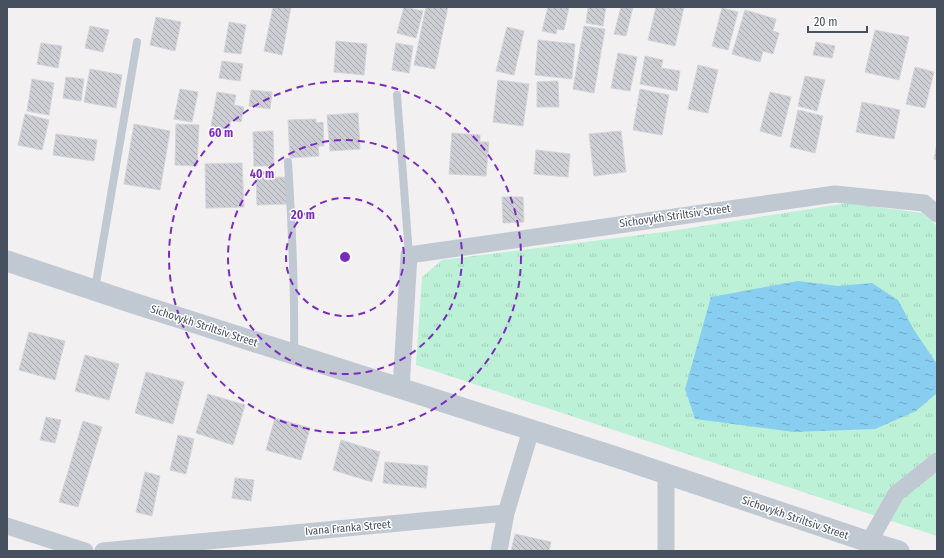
<svg xmlns="http://www.w3.org/2000/svg" width="944" height="558" viewBox="0 0 944 558" font-family="'Fira Sans Condensed',sans-serif">
<defs>
<pattern id="grass-tufts" width="24" height="20" patternUnits="userSpaceOnUse"><rect width="24" height="20" fill="#bdf1d7"/><path d="M3 7l-1-3M5 7V3M7 7l1-3M15 17l-1-3M17 17v-4M19 17l1-3" fill="none" stroke="#a4d0bb"/></pattern>
<pattern id="water-ripples" width="26" height="14" patternUnits="userSpaceOnUse"><rect width="26" height="14" fill="#88cef0"/><path d="M2 4q2-2 4 0t4 0M15 11q2-2 4 0t4 0" fill="none" stroke="#71aac6"/></pattern>
<pattern id="building-back-hatch" width="6" height="6" patternUnits="userSpaceOnUse"><rect width="6" height="6" fill="#ccced4"/><path d="M-1 5l2 2M0 0l6 6M5-1l2 2" fill="none" stroke="#a7aaaf"/></pattern>
</defs>
<rect width="100%" height="100%" fill="#f2f0f0"/>
<path fill="url(#grass-tufts)" d="M848 203 922 213 937 226V536L416 365 422 277 442 260 671 231Z"/>
<path fill="url(#water-ripples)" d="M798 281 838 286 872 283 898 300 914 330 937 364V393L916 411 875 429 794 432 695 419 685 389 711 297Z"/>
<path fill="url(#building-back-hatch)" stroke="#d3d5db" d="M273 7H291L282 55 264 51Z
M404 7 423 11 416 38 397 33Z
M426 7H448L435 69 414 65Z
M548 7H569L564 30 557 29 556 34 542 31Z
M588 7H606L603 26 586 23Z
M621 7H633L626 36 614 34Z
M656 7H684L675 46 648 40Z
M722 8 738 12 728 50 712 46Z
M745 10 776 19 773 31 779 33 773 54 763 51 760 62 732 54Z
M156 17 181 22 175 51 150 45Z
M229 22 246 25 241 54 224 52Z
M90 26 109 30 103 52 85 48Z
M584 26 605 29 594 93 573 89Z
M507 27 524 31 514 75 496 71Z
M875 30 909 37 899 80 865 72Z
M538 40 575 44 572 79 535 75Z
M336 41 367 44 364 75 334 72Z
M816 42 835 46 832 58 813 55Z
M41 43 62 46 58 68 37 64Z
M396 43 413 46 409 73 392 70Z
M618 53 637 57 630 91 611 88Z
M645 56 663 60 661 68 680 71 677 91 640 84Z
M222 61 243 64 240 81 219 78Z
M698 65 718 70 708 113 688 109Z
M915 67 934 72 925 108 906 104Z
M90 69 122 75 116 108 84 102Z
M805 76 825 80 817 111 798 106Z
M66 77 84 79 81 101 63 98Z
M32 79 54 83 49 115 27 111Z
M498 80 529 84 523 126 493 122Z
M558 81 559 107H537V82Z
M180 89 198 92 192 122 174 119Z
M640 89 669 95 662 135 633 130Z
M251 90 272 92 270 109 249 106Z
M217 92 236 95 234 105 244 107 241 122 231 120 228 135 210 132Z
M770 92 791 97 781 137 760 131Z
M862 102 900 110 894 139 856 132Z
M798 110 823 116 815 153 790 147Z
M358 113 360 149 330 151 327 115Z
M25 114 49 120 42 150 18 145Z
M316 119V123L323 122 324 146H318L319 156 290 158 288 120Z
M134 124 170 131 160 190 124 184Z
M176 124 199 125 197 166 175 165Z
M273 131 274 166H254L253 132Z
M621 131 626 172 594 176 589 134Z
M452 133 480 135V142H489L486 176 449 174Z
M56 134 97 140 94 161 53 155Z
M937 143V160L934 159Z
M536 150 570 154 568 177 534 174Z
M242 163 244 207 206 208 205 164Z
M287 177V204L257 205 256 178Z
M502 197H523L524 222 503 223Z
M29 332 65 341 55 380 19 370Z
M85 355 119 364 109 400 75 391Z
M146 372 184 382 173 424 135 413Z
M208 394 245 405 233 445 196 433Z
M46 417 61 420 55 443 40 440Z
M275 418 310 428 301 460 266 450Z
M83 421 102 427 78 507 59 502Z
M178 435 194 439 186 474 170 470Z
M341 440 380 452 372 482 333 470Z
M385 462 428 466 426 488 383 483Z
M145 472 160 476 152 516 136 512Z
M235 478 254 480 251 501 232 498Z
M515 534 551 542 549 551H511Z"/>
<g fill="none" stroke-linecap="round" stroke-linejoin="round">
<path stroke="#c0c8d2" stroke-width="8" d="M397 95 409 255
M288 162C292 226 295 289 294 353
M95 289 137 42"/>
<path stroke="#c0c8d2" stroke-width="17" d="M401 389 409 255 835 194 924 203 937 214
M666 474V551
M7 526 85 551
M869 542 896 494 937 461
M103 551 506 513 531 430
M499 551 506 513"/>
<path stroke="#c0c8d2" stroke-width="21" d="M7 261 130 302 616 457 869 542 899 551"/>
</g>
<g fill="none" stroke="#7b2cbf" stroke-width="2" stroke-dasharray="7 5">
<circle cx="345" cy="257" r="59"/>
<circle cx="345" cy="257" r="117"/>
<circle cx="345" cy="257" r="176"/>
</g>
<g text-anchor="middle" dominant-baseline="central" stroke-width="3" stroke-linejoin="round" paint-order="stroke">
<g font-size="11" fill="#47505e" stroke="#fff">
<text transform="translate(675 216) rotate(-8)">Sichovykh Striltsiv Street</text>
<text transform="translate(204 326) rotate(18)">Sichovykh Striltsiv Street</text>
<text transform="translate(795 518) rotate(19)">Sichovykh Striltsiv Street</text>
<text transform="translate(348 528) rotate(-5)">Ivana Franka Street</text>
</g>
</g>
<circle cx="345" cy="257" r="6" fill="#7b2cbf" stroke="#fff" stroke-width="2"/>
<g font-size="12" text-anchor="middle" font-weight="bold" fill="#7b2cbf" stroke="#fff" stroke-width="3" stroke-linejoin="round" paint-order="stroke">
<text x="221" y="137">60 m</text>
<text x="262" y="178">40 m</text>
<text x="303" y="219">20 m</text>
</g>
<rect width="944" height="558" fill="none" stroke="#47505e" stroke-width="16"/>
<path d="M808 26v6h59v-6" fill="none" stroke="#47505e" stroke-width="2"/>
<text x="814" y="26" font-size="12" fill="#47505e" stroke="#ffffff" stroke-width="3" paint-order="stroke">20 m</text>
</svg>
